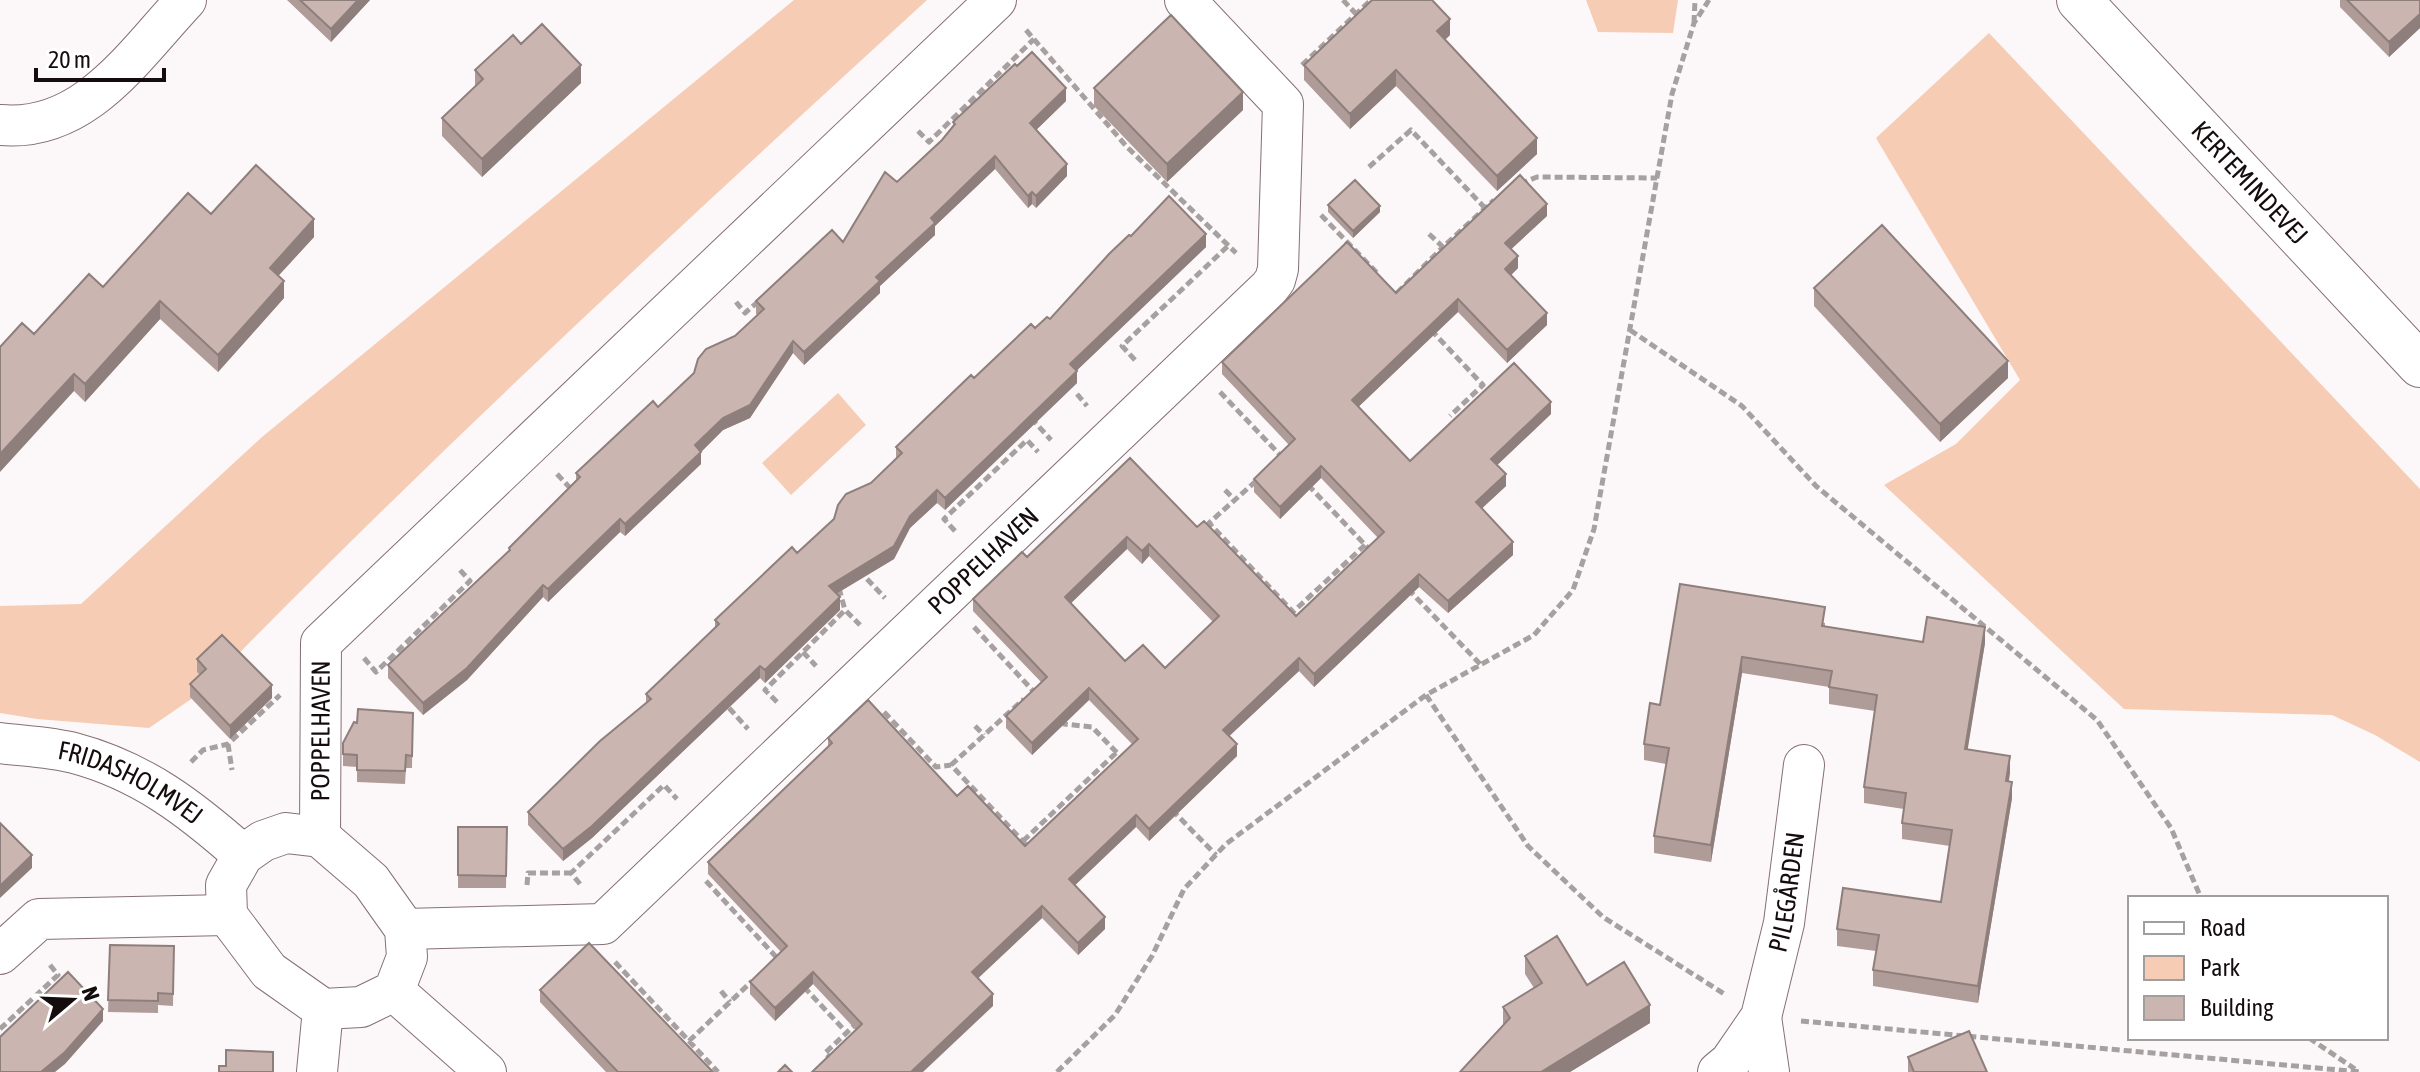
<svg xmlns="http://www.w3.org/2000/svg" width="2420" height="1072" viewBox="0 0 2420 1072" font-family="'Asap Condensed',sans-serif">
<rect width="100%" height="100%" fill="#fcf7f8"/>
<path fill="#f6ccb5" d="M794 0H927C680 226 434 453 200 693L149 728 37 719 0 713V606L81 604 262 437Z
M1586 0H1678L1673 33 1598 32Z
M1989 33 2420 489V762L2375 735 2332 715 2124 709 1884 485 1956 444 2020 380 1876 138Z
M838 393 866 425 791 495 762 463Z"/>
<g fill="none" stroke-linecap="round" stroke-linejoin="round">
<defs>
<g id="street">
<path d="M0 125C85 133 134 55 186 0"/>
<path id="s1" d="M0 743C24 746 51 747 74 753 142 771 191 809 243 855"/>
<path d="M286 833 320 837 371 881 405 929 407 957 394 991 361 1007 323 1009 269 971 227 915 226 885 243 855 263 841Z"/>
<path id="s2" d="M320 837 321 643 996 0"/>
<path id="s3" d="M405 929 603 924 1269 288 1275 280 1278 269 1283 104 1185 0"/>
<path d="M0 954 39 919 227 915"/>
<path d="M394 991 486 1072"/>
<path d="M1761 1017 1769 1072"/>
<path d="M317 1072 323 1009"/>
<path id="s4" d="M1718 1072 1730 1062 1761 1017 1784 923 1804 765"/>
</g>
<g id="secondary">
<path id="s5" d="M2079 0 2420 365"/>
</g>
</defs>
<use href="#street" stroke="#857074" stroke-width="42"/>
<use href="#secondary" stroke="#857074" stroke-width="46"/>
<path stroke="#a6a0a1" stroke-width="5" stroke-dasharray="8 4" stroke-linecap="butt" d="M1343 0 1356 14
M1694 23 1695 0
M1026 30 1127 147 1236 253
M1302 65 1371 0
M918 131 929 142 1034 39
M1369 167 1411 130 1484 207
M1520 184 1537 177 1657 178
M1321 215 1378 274
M1429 234 1443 247 1494 200
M1397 293 1443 247
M736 302 745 313 760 300
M1431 330 1483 385 1450 416
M1630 330 1742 406 1816 486 2097 720 2171 828 2201 898
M1135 360 1122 346 1229 245
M1220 392 1282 457
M1077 394 1087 406
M1031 418 1051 440
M557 474 571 489
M1256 481 1209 523 1293 612 1365 545
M1308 485 1370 550
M1225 490 1235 500
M955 531 944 519 1027 440 1038 452
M867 579 885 598
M839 588 845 610
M1408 589 1482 666
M974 627 1035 693
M803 652 816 666
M364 658 376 672 470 581 459 569
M1426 695 1528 846 1603 917 1726 995
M777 702 765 690 845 610 860 625
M729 708 748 729
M884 712 936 767 951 765 1030 849
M1061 721 1064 724 1092 727 1124 760
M975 726 984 735
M228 744 232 770
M191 762 203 750 228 744 280 695
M951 765 1024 699
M1172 810 1216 855
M1023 841 1117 752
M706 881 778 959
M580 884 571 873 664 785 677 799
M527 885 528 873H571
M615 962 718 1072
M804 987 847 1033
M721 991 730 1002
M1801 1021 2361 1072
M0 1029 58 975 50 965
M2309 1038 2355 1069
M689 1041 752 981
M833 1060 825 1053 857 1023
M1057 1072 1115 1015 1152 956 1184 889 1226 844 1426 695 1534 635 1573 590 1594 529 1672 94 1694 23 1709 0"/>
<use href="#street" stroke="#fff" stroke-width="40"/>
<use href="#secondary" stroke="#fff" stroke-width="44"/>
</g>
<path fill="#af9c98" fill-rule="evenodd" d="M287 0H370L331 42Z
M2340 0H2420V28L2389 57 2340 7Z
M1450 35 1445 40 1537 154 1497 191 1396 86 1350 129 1304 80V65Z
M475 70 581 83 482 177 442 136V118L475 87Z
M1094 88 1243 110 1167 182 1094 106Z
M1066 101 1036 130 1067 176 1036 208 1032 204 1028 208 995 169 935 226V235L880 286V293L804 365 793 353 750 418 723 430 701 452V464L625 536 620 532 548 602 543 597 467 680 423 715 388 678V665L509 551V548L576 480V473L658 407 758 315 756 314V301L843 242 897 182 942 140 953 127V122Z
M1328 205 1380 212 1353 238 1328 212Z
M211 214 314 237 278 276 284 298 218 372 160 319 85 402 74 391 34 334Z
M1547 216 1511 249 1518 268 1511 275 1547 325 1507 363 1458 312 1358 407 1410 461 1551 414 1497 465 1506 486 1482 508 1513 555 1448 613 1419 587 1314 687 1299 671 1229 736 1237 756 1149 841 1136 827 1075 885 1105 929 1078 955 1042 918 978 978 993 1006 856 1030 813 984 775 1021 750 994V982L781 952 708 874V862L828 747V738L957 796 1025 846 1132 744 1089 700 1032 755 1006 728V716L1041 682 973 611V599L1027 557 1130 458 1197 527 1296 616 1378 538 1321 478 1280 519 1254 492V479L1289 445 1222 374V362L1396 293ZM1127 549 1142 564 1149 556 1213 622 1165 668 1125 661 1071 603Z
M1131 236 1206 247 1076 371 1077 383 945 510 937 503 910 528 894 559 836 594 840 610 765 683 760 678 592 838 563 861 528 825V812L646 703V694L715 628V620L797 553 896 459V447L974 378 1035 328 1050 319Z
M1814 288 2008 378 1940 442 1814 306Z
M1680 584 1825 623V626L1923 642 1985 643 1967 750 2010 772 2009 781 2012 798 1978 1003 1873 986V970L1876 951 1837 946V929L1941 902 1950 846 1902 839V823L1904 809 1864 803V787L1875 711 1829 704V687L1742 673 1711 862 1654 853V836L1666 764 1644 760V744L1660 705Z
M197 659 272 698 230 739 190 697V684L200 675 197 672Z
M413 713 412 768H406L405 784 357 782V767L343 766V743Z
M458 827H507L506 888H458Z
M110 945 174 946 173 1006 158 1005V1013L108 1012Z
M1525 956 1587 985 1650 1023 1570 1072H1460L1503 1025V1007L1534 988 1525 974Z
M540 990 713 1072H606L540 1002Z
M1908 1057 1987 1072H1908Z"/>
<path fill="#8e7f7c" d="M358 0H370L331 42V29Z
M2420 14V28L2389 57V42Z
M1450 19V35L1437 47V31Z
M581 65V83L482 177V159Z
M1396 70V86L1350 129V114Z
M1066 88V101L1030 136V123Z
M1243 92V110L1167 182V164Z
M1537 138V154L1497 191V176Z
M995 156V169L935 226V235L880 286V293L804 365V352L931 218Z
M1067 164V176L1036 208V196Z
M1032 192V204L1028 208V196Z
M1547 204V216L1505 255V243Z
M1380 206V212L1353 238V231Z
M314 219V237L270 285V268Z
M1206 234V247L1070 377V364Z
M1518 256V268L1505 281V269Z
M284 281V298L218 372V355Z
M1458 299V312L1352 413V400Z
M160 301V319L85 402V384Z
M1547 313V325L1507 363V350Z
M793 341V353L750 418 723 430 701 452V464L625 536V524L695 445Z
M2008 361V378L1940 442V424Z
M1077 371V383L945 510V498Z
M74 374V391L0 472V454Z
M1551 402V414L1491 471V459Z
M1321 466V478L1280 519V507Z
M1506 474V486L1476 514V502Z
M937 490V503L910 528 894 559 829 598V586L910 516Z
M620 519V532L548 602V589Z
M1127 537V549L1065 609V597Z
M1513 542V555L1448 613V601Z
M1149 544V556L1142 564V551Z
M1419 574V587L1314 687V674Z
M543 585V597L467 680 423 715V703Z
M840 597V610L765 683V670Z
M1985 627V643L1965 766V749Z
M1742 657V673L1711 862V845Z
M1299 658V671L1223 742V730Z
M760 666V678L592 838 563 861V849Z
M272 685V698L230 739V726Z
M1089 688V700L1032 755V743Z
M1237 744V756L1149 841V829Z
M2010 756V772L2006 797V781Z
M2012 782V798L1978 1003V986Z
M1136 815V827L1069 891V879Z
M32 855V868L0 898V886Z
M1042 906V918L972 984V972Z
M1105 917V929L1078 955V943Z
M813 972V984L775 1021V1008Z
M993 994V1006L923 1072H911Z
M1650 1005V1023L1570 1072H1541Z
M103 1009V1021L65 1064 55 1072H41Z"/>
<path fill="#cbb5b1" stroke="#8e7f7c" stroke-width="2" fill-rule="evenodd" d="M300 0H358L331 29Z
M1372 0H1432L1450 19 1437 31 1537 138 1497 176 1396 70 1350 114 1304 65Z
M2347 0H2420V14L2389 42Z
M1171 15 1243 92 1167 164 1094 88Z
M542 24 581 65 482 159 442 118 483 79 475 70 513 35 521 44Z
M1032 52 1066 88 1030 123 1067 164 1036 196 1032 192 1028 196 995 156 931 218 935 223 876 277 880 281 804 352 793 341 750 405 723 418 695 445 701 452 625 524 620 519 548 589 543 585 467 668 423 703 388 665 510 550 509 548 580 477 576 473 653 401 658 407 694 373 698 359 706 349 735 336 764 309 756 301 832 230 843 242 885 172 897 182 942 140 955 124 953 122 1015 64 1017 66Z
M256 165 314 219 270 268 284 281 218 355 160 301 85 384 74 374 0 454V347L22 323 34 334 89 274 103 287 188 193 211 214Z
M1520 175 1547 204 1505 243 1518 256 1505 269 1547 313 1507 350 1458 299 1352 400 1410 461 1514 363 1551 402 1491 459 1506 474 1476 502 1513 542 1448 601 1419 574 1314 674 1299 658 1223 730 1237 744 1149 829 1136 815 1069 879 1105 917 1078 943 1042 906 972 972 993 994 911 1072H812L862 1024 813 972 775 1008 750 982 787 946 708 862 832 743 828 738 868 700 957 796 968 786 1025 846 1138 739 1089 688 1032 743 1006 716 1047 677 973 599 1022 552 1027 557 1130 458 1197 527 1204 521 1296 616 1384 532 1321 466 1280 507 1254 479 1295 439 1222 362 1347 242 1396 293ZM1127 537 1142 551 1149 544 1219 616 1165 668 1143 645 1125 661 1065 597Z
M1355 180 1380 206 1353 231 1328 205Z
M1169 196 1206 234 1070 364 1077 371 945 498 937 490 910 516 894 546 829 586 840 597 765 670 760 666 592 826 563 849 528 812 600 741 651 699 646 694 719 624 715 620 792 547 797 553 834 519 838 505 846 494 871 483 902 453 896 447 971 375 974 378 1031 324 1035 328 1047 317 1050 319 1109 254 1129 235 1131 236Z
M1882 225 2008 361 1940 424 1814 288Z
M1680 584 1825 607 1822 626 1923 642 1927 617 1985 627 1965 749 2010 756 2006 781 2012 782 1978 986 1873 970 1879 935 1837 929 1843 888 1941 902 1952 830 1902 823 1906 793 1864 787 1877 695 1829 687 1832 671 1742 657 1711 845 1654 836 1669 748 1644 744 1650 703 1660 705Z
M222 635 272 685 230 726 190 684 206 669 197 659Z
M358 709 413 713 412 756 406 755 405 771 357 770V755L343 754V743L354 722 357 723Z
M0 823 32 855 0 886Z
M458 827H507L506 876 458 875Z
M1557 936 1587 985 1624 962 1650 1005 1541 1072H1460L1510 1018 1503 1007 1542 983 1525 956Z
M589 943 713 1072H618L540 990Z
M110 945 174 946 173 994 158 993V1001L108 1000Z
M68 972 103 1009 65 1052 41 1072H0V1037Z
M1969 1031 1987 1072H1914L1908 1057Z
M226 1050 273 1052V1072H219V1066H226Z
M785 1065 792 1072H778Z"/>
<g text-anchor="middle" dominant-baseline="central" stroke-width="6" stroke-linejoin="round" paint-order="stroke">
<g font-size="26" fill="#140c0d" stroke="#fff">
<text stroke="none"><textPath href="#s5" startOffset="250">KERTEMINDEVEJ</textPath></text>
<text stroke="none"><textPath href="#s3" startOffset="724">POPPELHAVEN</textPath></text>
<text stroke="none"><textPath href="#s2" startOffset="106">POPPELHAVEN</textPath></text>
<text stroke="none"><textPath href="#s1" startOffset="138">FRIDASHOLMVEJ</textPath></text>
<text stroke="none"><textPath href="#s4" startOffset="198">PILEGÅRDEN</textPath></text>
</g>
</g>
<rect x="2128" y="896" width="260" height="144" fill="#ffffff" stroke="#a19e9e" stroke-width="2"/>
<rect x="2144" y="922" width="40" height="12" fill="#ffffff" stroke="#a19e9e" stroke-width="2"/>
<text x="2200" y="936" font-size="24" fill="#140c0d">Road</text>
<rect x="2144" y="956" width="40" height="24" fill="#f6ccb5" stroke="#a19e9e" stroke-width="2"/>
<text x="2200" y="976" font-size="24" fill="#140c0d">Park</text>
<rect x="2144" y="996" width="40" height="24" fill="#cbb5b1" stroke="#a19e9e" stroke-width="2"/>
<text x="2200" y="1016" font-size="24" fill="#140c0d">Building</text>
<g transform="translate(72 1000) rotate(71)" stroke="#ffffff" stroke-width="6" paint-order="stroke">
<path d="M0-6L14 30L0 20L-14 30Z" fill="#140c0d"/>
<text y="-12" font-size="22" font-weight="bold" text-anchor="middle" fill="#140c0d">N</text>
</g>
<path d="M36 68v12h128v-12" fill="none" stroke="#140c0d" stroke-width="4"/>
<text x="48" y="68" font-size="24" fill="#140c0d" stroke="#ffffff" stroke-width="6" paint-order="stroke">20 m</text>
</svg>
